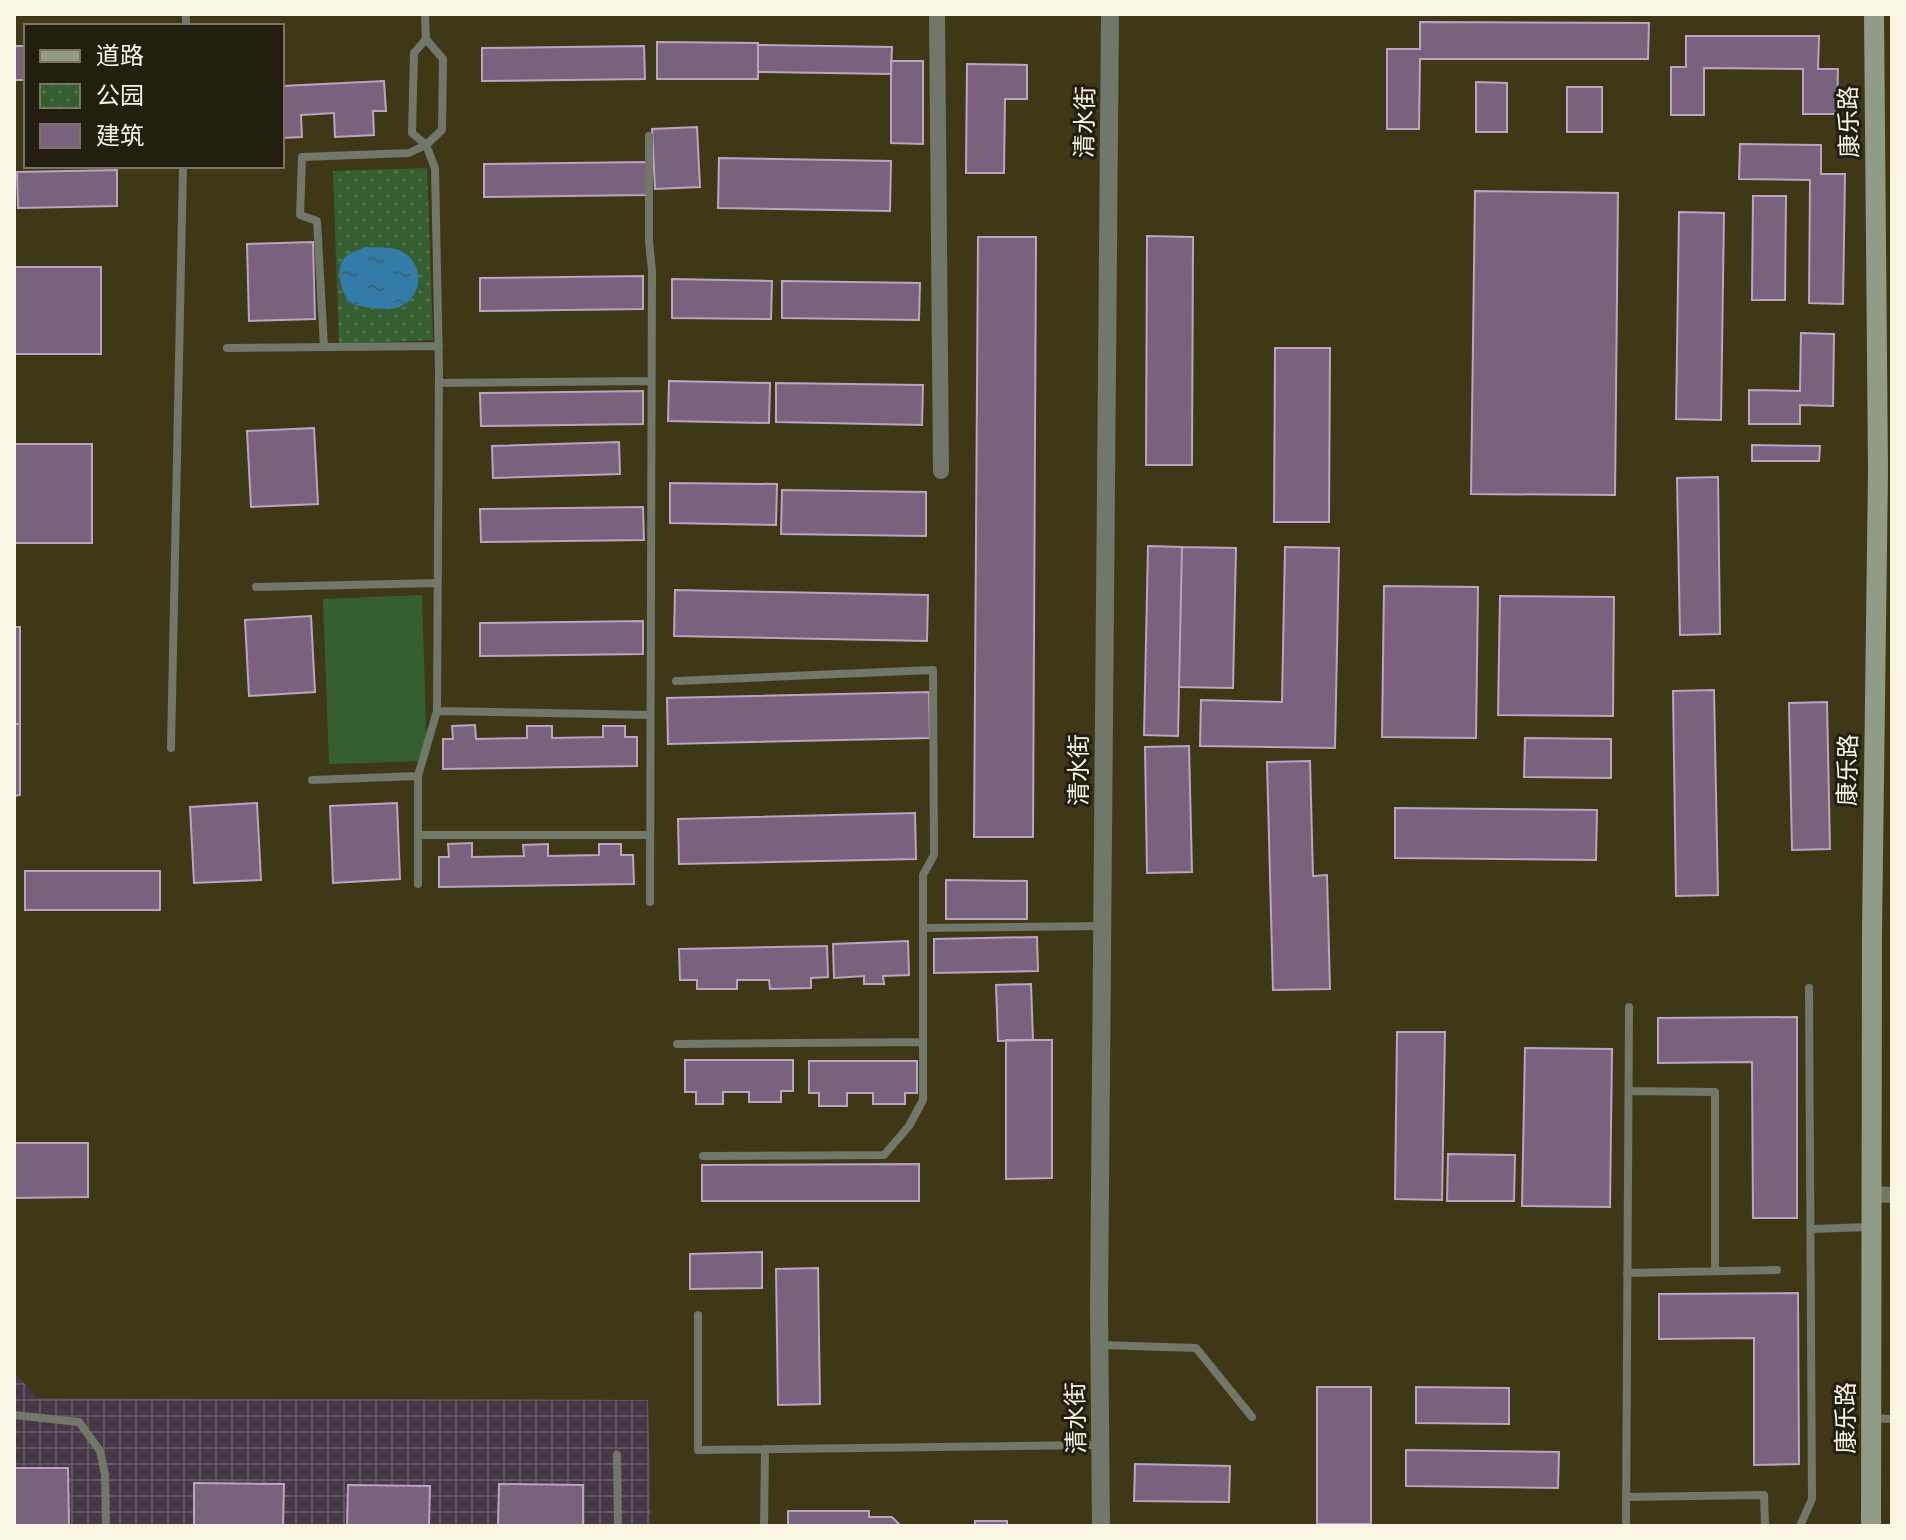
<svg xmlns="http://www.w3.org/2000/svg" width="1906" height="1540" viewBox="0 0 1906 1540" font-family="'Work Sans','Noto Sans SC',sans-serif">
<defs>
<pattern id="industrial-grid" width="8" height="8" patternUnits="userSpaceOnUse" patternTransform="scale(2)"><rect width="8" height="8" fill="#463a49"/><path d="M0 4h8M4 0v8" fill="none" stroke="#615763"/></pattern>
<pattern id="park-dots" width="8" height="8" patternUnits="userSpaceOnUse" patternTransform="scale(2)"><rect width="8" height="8" fill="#365f31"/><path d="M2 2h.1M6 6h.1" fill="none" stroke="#54774f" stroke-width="1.8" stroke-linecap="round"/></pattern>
<pattern id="water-ripples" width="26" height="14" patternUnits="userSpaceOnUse" patternTransform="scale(2)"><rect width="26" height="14" fill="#337ca9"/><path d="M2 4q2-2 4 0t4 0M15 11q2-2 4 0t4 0" fill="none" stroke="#3d667c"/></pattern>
</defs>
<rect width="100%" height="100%" fill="#3e3817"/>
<path fill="url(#industrial-grid)" d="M14 1372 38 1398 648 1400 651 1526H14Z"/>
<path fill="#365f31" d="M422 595 427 761 329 764 323 599Z"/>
<path fill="url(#park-dots)" d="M427 168 433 340 339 344 333 171Z"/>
<path fill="url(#water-ripples)" d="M365 247C377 248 393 246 403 252 425 265 423 298 399 307 386 312 361 307 349 303 341 290 334 268 346 256 350 252 360 250 365 247Z"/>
<path fill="#78627e" stroke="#bca4c1" stroke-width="2" d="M1420 22 1649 23 1648 59H1420L1419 129H1387V49H1420Z
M1686 36H1819L1818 69H1838L1837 114H1803V69L1704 68V115H1671V67H1686Z
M657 42 758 43V79H657Z
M758 45 892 47 891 74 758 72Z
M14 46H26V80H14Z
M644 46 645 79 482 81V48Z
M891 61H923V144L891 143Z
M967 64 1027 65V99H1005L1004 173H966Z
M384 81 386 111H373L374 135 335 137 334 113 301 115 302 137 282 138V86Z
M1476 82 1507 83V132H1476Z
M1567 87H1602V132H1567Z
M697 127 700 187 655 189 652 129Z
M1740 144 1821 145V174H1845L1843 304 1809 303 1810 180 1739 179Z
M719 158 891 161 890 211 718 208Z
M646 162 647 195 484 197V164Z
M117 170V206L18 208 17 172Z
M1475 191 1618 193 1615 495 1471 494Z
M1753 196H1786L1785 300H1752Z
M1679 212 1724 213 1721 420 1676 419Z
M1147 236 1193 237 1192 465H1146Z
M978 237H1036L1033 837H974Z
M313 242 315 319 249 321 247 244Z
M14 267H101V354H14Z
M643 276V309L480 311V278Z
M672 279 772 281 771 319 672 318Z
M782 281 920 283 919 320 782 318Z
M1801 333 1834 334 1833 406 1800 405V424H1749V390L1800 391Z
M1275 348H1330L1329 522H1274Z
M669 381 770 383 769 423 668 421Z
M776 383 923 385 922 425 776 422Z
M643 391V424L481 426 480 393Z
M314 428 318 504 251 507 247 431Z
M619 442 620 474 493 478 492 446Z
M14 444H92V543H14Z
M1752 445 1820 446 1819 461H1752Z
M1718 477 1720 634 1680 635 1677 478Z
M670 483 777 484 776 525 670 523Z
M782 490 926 492V536L781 534Z
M643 507 644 540 481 542 480 509Z
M1148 546 1182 547 1178 736 1144 735Z
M1182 547 1236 548 1233 688 1179 687Z
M1285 547 1339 548 1335 748 1200 746 1201 700 1282 702Z
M1384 586 1478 587 1476 738 1382 737Z
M675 590 928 595 927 641 674 636Z
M1500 596 1614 597 1613 716 1498 715Z
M311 616 315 692 249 696 245 620Z
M643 621V654L480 656V623Z
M14 627H20V724H14Z
M1714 690 1718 895 1676 896 1673 691Z
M929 692 930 738 668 744 667 698Z
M1827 702 1830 849 1792 850 1789 703Z
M14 724H20V795L14 796Z
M475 725 476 739 527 738V726H552V738L603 737V726H625V737H637V766L443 769V739H453L452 726Z
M1525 738 1611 739V778L1524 777Z
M1189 746 1192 872 1147 873 1145 747Z
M1310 761 1313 876 1327 875 1330 989 1273 990 1267 762Z
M257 803 261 880 194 883 190 807Z
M397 803 400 879 333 883 330 806Z
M1395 808 1597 810 1596 860 1395 858Z
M915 813 916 859 679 864 678 819Z
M472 843V857L524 856 523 845 548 844V856L599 855V844H621V855H633L634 884 439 887V857H449L448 844Z
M25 871H160V910H25Z
M946 880 1027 881V919H946Z
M1037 937 1038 971 934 973V939Z
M908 941 909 975 883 976 884 984H864V976L834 978 833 944Z
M827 946 828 977 811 978V988L770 989 769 980H737V989H697V980H680L679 949Z
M1031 984 1033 1040 998 1041 996 985Z
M1797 1017V1218H1753L1752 1062 1658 1063V1018Z
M1397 1032H1445L1442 1200 1395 1199Z
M1006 1040H1052V1178L1006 1179Z
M1525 1048 1612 1049 1610 1207 1522 1206Z
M685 1060H793V1091H781V1102H749V1092H723V1104H696V1092H685Z
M809 1061H917V1093H905V1104H873V1093H847V1106H819V1093H809Z
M14 1143H88V1197L14 1198Z
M1448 1154 1515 1155 1514 1201H1447Z
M919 1164V1201H702V1165Z
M762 1252V1288L690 1289V1254Z
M818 1268 820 1404 778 1405 776 1269Z
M1798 1293 1799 1464 1754 1465V1338L1659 1339V1294Z
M1317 1387H1371V1524H1317Z
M1416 1387 1509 1388V1424L1416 1423Z
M1406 1450 1559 1452 1558 1488 1406 1486Z
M1135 1464 1230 1466 1229 1502 1134 1501Z
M14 1468H68L69 1526H14Z
M194 1483 284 1484 283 1526H194Z
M499 1484 583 1485V1526H498Z
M348 1485 430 1486 429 1526H347Z
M788 1511H869V1517H892L901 1526H788Z
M975 1521H1007V1526H975Z"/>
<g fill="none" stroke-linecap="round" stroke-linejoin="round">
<path stroke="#717769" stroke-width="8" d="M186 26V14
M649 136V241L652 271 650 902
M324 347 317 221 300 215 302 157 409 153 426 145 442 130 443 59 426 39 425 14
M227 348 439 346
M439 383 651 381
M256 587 438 583
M676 681 933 670 934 855 923 875V1100L909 1126 884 1155 703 1156
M437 711 650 715
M171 748 183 166
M312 780 418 776
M418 835H650
M418 884V776L437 711 439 370 435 168 426 145 412 133 414 53 426 39
M924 928 1101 926
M677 1044 923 1042
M1629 1091 1715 1092V1271
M1811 1229 1870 1227
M1627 1273 1777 1270
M698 1315V1450L1099 1445
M1100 1345 1196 1348 1252 1417
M14 1415 79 1422 100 1451 105 1474 106 1526
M1872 1418 1892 1419
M617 1455 618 1526
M1626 1497 1764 1495 1765 1526
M764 1526 765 1449
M1626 1526 1629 1007
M1800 1526 1812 1499 1809 988"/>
<path stroke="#717769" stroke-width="16" d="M937 14 941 471
M1872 1194 1892 1195"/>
<path stroke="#717769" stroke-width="18" d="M1101 1526 1099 1308 1110 14"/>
<path stroke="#919b85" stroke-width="20" d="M1871 1526 1872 932 1878 471 1874 14"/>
</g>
<g text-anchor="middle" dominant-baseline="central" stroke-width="6" stroke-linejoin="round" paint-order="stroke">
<g font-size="24" fill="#f8f5e2" stroke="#221f11">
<text transform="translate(1085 122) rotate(-89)">清水街</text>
<text transform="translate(1849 122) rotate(-91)">康乐路</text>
<text transform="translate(1079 770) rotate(-90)">清水街</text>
<text transform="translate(1848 770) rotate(-89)">康乐路</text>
<text transform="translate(1076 1418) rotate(-91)">清水街</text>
<text transform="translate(1846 1418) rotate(-90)">康乐路</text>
</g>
</g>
<rect width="1906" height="1540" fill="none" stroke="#f8f5e2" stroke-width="32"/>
<rect x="24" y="24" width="260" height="144" fill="#221f11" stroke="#787565" stroke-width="2"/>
<rect x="40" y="50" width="40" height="12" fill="#919b85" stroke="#787565" stroke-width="2"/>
<text x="96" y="64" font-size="24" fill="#f8f5e2">道路</text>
<rect x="40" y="84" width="40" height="24" fill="url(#park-dots)" stroke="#787565" stroke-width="2"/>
<text x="96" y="104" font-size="24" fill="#f8f5e2">公园</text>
<rect x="40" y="124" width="40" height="24" fill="#78627e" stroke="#787565" stroke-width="2"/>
<text x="96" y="144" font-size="24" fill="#f8f5e2">建筑</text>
</svg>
